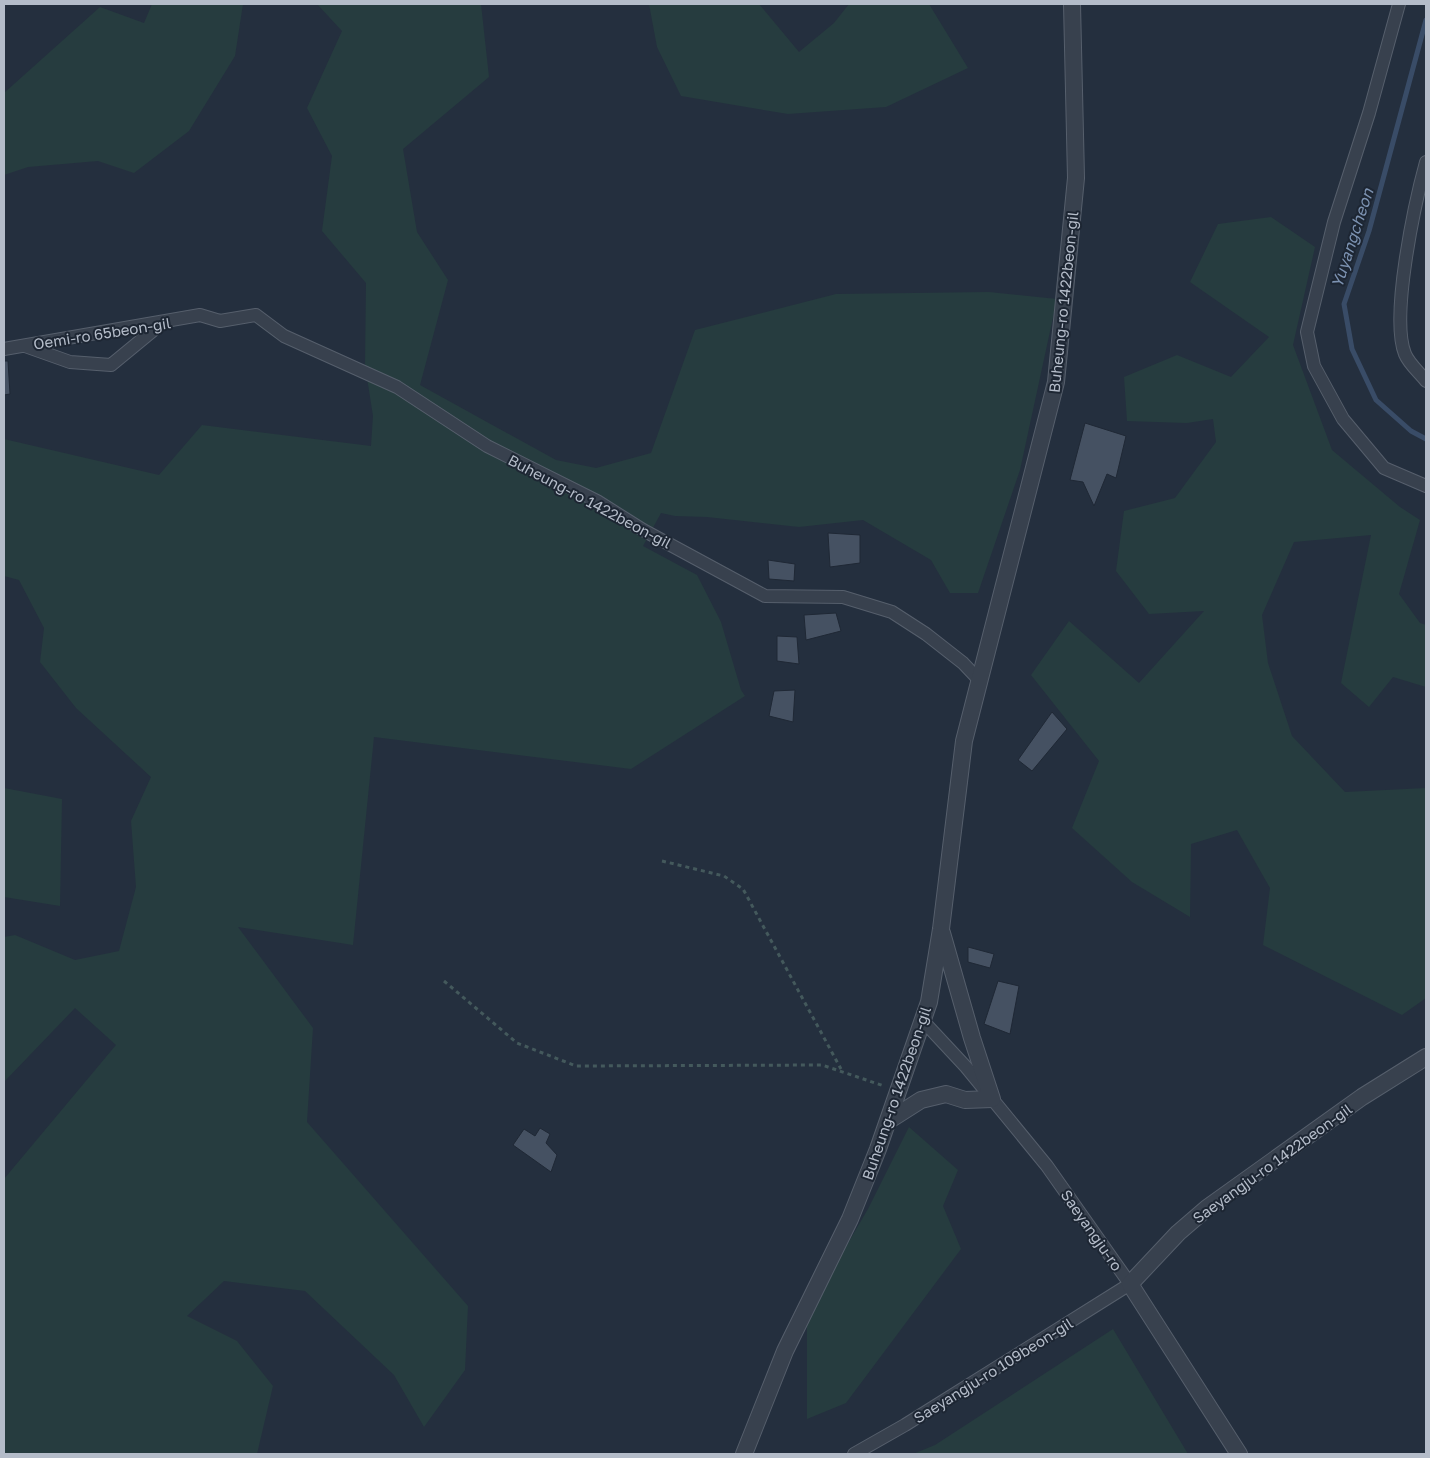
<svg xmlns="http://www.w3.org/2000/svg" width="1430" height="1458" viewBox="0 0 1430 1458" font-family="'Golos Text',sans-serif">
<rect width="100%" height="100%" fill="#242f3e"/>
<path fill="#263c3f" d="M152 4H243L235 56 189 131 134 173 98 161 28 167 4 175V93L100 7 144 23Z
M317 4H481L489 77 403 149 417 232 448 280 420 385 556 460 596 468 651 453 695 330 836 294 989 292 1057 299 1020 470 978 593H950L931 560 863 520 799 527 707 517 675 516 661 513 643 546 697 575 721 622 741 690 745 696 631 769 374 737 353 945 238 927 313 1028 307 1122 468 1306 465 1370 424 1427 394 1375 305 1291 224 1281 187 1316 237 1341 273 1386 257 1454H4V1179L116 1045 75 1008 4 1082V937L15 935 75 960 119 951 136 887 131 821 151 777 76 708 40 662 44 628 19 580 4 576V439L159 475 202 425 371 446 373 416 365 365 366 283 322 231 332 156 307 108 342 31Z
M649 4H759L799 52 834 23 849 4H929L968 68 886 107 788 114 681 96 657 47Z
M1271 217 1315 247 1293 345 1332 450 1400 507 1420 520 1399 594 1420 623 1426 625V687L1393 677 1369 707 1341 683 1371 535 1294 542 1262 615 1268 663 1292 736 1345 792 1426 788V998L1402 1015 1263 945 1270 888 1237 830 1191 844 1190 917 1132 882 1072 828 1099 761 1031 675 1069 621 1139 683 1204 611 1149 614 1116 571 1124 511 1175 498 1216 442 1213 419 1187 423 1127 421 1124 377 1177 355 1231 377 1269 337 1190 282 1218 224Z
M4 788 62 799 60 906 4 897Z
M909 1127 958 1170 943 1206 961 1249 846 1403 807 1419V1313L868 1209Z
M1113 1329 1188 1454H913L935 1445Z"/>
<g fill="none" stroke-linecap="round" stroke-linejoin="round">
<path stroke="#394c67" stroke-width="5" d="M1426 20 1369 231 1344 304 1352 349 1376 400 1411 431 1426 439"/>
</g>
<path fill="#455162" stroke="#1f2835" d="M4 361H8L10 394 4 395Z
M1085 423 1126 436 1116 478 1107 474 1094 506 1083 482 1070 480Z
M828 533 860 535V563L830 567Z
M768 560 795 564 794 581 769 579Z
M836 613 841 631 806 640 804 615Z
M777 636 797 637 799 664 777 661Z
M795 690 793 722 769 716 774 691Z
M1052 712 1067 729 1032 771 1018 760Z
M968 947 994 954 990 968 968 962Z
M998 981 1019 986 1010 1034 984 1024Z
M540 1128 550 1134 546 1143 557 1155 551 1172 513 1145 524 1129 535 1136Z"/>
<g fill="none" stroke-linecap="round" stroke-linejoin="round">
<defs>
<path id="minor" d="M1399 4 1369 113 1334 222 1307 332 1314 366 1343 419 1384 468 1426 486
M1426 162C1415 202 1390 317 1405 354 1409 364 1420 373 1426 381
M25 346 70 362 111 365 162 323
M4 349 200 315 220 321 256 315 284 336 397 387 487 446 597 501 643 530 765 596 843 597 892 612 926 634 963 663 980 681
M854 1454 905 1425 1130 1284 1047 1166 966 1067 924 1022"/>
<path id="tertiary" d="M888 1121 921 1100 946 1094 965 1100 992 1099 972 1038 942 933
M744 1454 785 1351 850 1219 878 1149 929 1002 941 929 964 741 1056 382 1076 178 1072 4
M1239 1454 1130 1284 1178 1233 1207 1208 1362 1097 1426 1057"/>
</defs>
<use href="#minor" stroke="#565f6c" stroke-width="14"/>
<use href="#tertiary" stroke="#565f6c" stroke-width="18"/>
<path stroke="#44595c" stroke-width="3" stroke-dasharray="4 4" stroke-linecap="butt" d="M662 861 724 876 743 889 841 1069
M444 981 517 1043 576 1066 822 1065 884 1086"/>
<use href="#minor" stroke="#38414e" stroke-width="12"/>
<use href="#tertiary" stroke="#38414e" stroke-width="16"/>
</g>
<g text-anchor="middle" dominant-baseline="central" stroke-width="4" stroke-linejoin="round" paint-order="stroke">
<g font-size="15" fill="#b4bcc9" stroke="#1d2633">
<text transform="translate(1063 302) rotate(-84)">Buheung-ro 1422beon-gil</text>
<text transform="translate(102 333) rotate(-9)">Oemi-ro 65beon-gil</text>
<text transform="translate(590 501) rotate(28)">Buheung-ro 1422beon-gil</text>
<text transform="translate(896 1093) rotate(-71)">Buheung-ro 1422beon-gil</text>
<text transform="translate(1272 1163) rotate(-36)">Saeyangju-ro 1422beon-gil</text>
<text transform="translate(1092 1230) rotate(55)">Saeyangju-ro</text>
<text transform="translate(993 1370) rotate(-32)">Saeyangju-ro 109beon-gil</text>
</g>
<g font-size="16" font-style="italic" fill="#7c92b1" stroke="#1d2633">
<text transform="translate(1352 238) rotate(-72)">Yuyangcheon</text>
</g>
</g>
<rect width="1430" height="1458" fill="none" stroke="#b4bcc9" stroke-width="10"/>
</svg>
